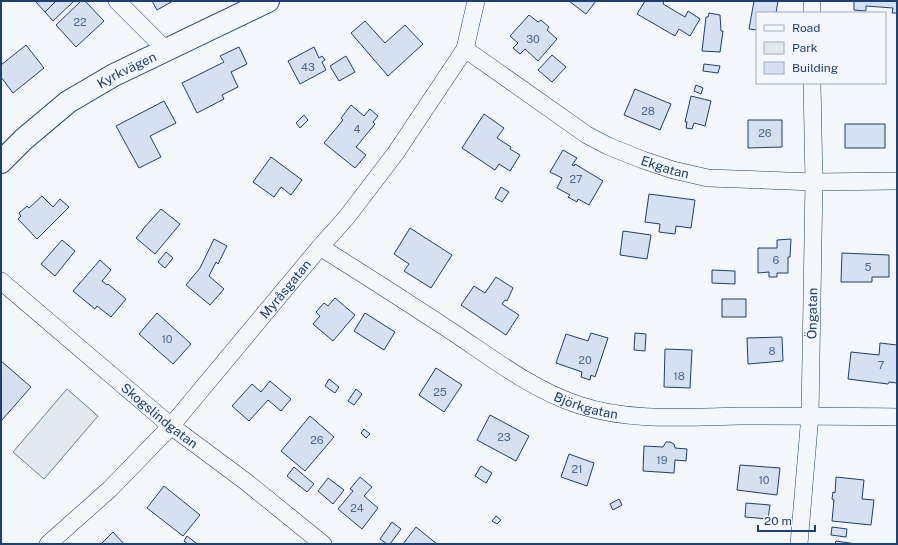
<svg xmlns="http://www.w3.org/2000/svg" width="898" height="545" viewBox="0 0 898 545" font-family="'Public Sans',sans-serif">
<rect width="100%" height="100%" fill="#f4f7fb"/>
<path fill="#e3e9f0" stroke="#687fa3" d="M67 389 98 416 44 479 13 452Z"/>
<path fill="#d5e0f0" stroke="#1d3f73" d="M35 1H56L45 12Z
M56 1H74L53 21 45 12Z
M81 1H85L104 21 76 47 56 25Z
M152 1H173L157 10Z
M569 1H596L586 14Z
M645 1H664L663 4 685 17 688 11 700 19 690 36 679 29 675 36 637 14Z
M754 1H778L776 13H757V30L749 29Z
M854 1H897V13H892L893 8 866 6V11L854 10Z
M709 13 720 15 721 31H723L720 52 702 51 706 17H708Z
M529 15 538 22 541 20 549 27 547 30 557 39 538 61 525 49 520 54 513 48 518 43 510 36Z
M365 21 385 43 405 25 423 44 388 76 351 33Z
M26 45 44 68 13 93 1 77V65Z
M239 47 247 64 231 72 238 87 222 95 224 99 197 113 182 83 224 62 220 56Z
M314 47 319 58 322 56 325 60 322 62 326 70 300 84 288 61Z
M552 55 566 67 552 82 538 70Z
M346 56 355 72 339 81 330 66Z
M704 64 720 66 718 73 703 71Z
M696 85 703 88 701 94 694 91Z
M635 89 671 104 660 130 624 115Z
M691 96 711 101 705 126 694 123 692 129 686 128 687 122H685Z
M164 101 176 123 150 136 161 157 139 168 116 126Z
M351 105 364 116 370 109 378 116 373 122 375 124 356 147 366 155 355 168 324 143 343 120 341 118Z
M484 114 504 128 497 138 511 147 510 149 520 155 510 171 499 164 495 170 462 148Z
M304 115 308 120 300 128 296 123Z
M748 120H782V147L748 148Z
M845 124H885V148H845Z
M563 150 577 158 572 165 574 166 575 164 603 181 589 205 578 199 577 202 568 197 570 195 557 188 562 178 550 172Z
M271 157 302 180 291 195 281 187 274 197 253 182Z
M501 187 509 192 502 202 495 198Z
M649 194 695 200 691 228 676 226 675 234 659 232 660 224 645 222Z
M42 196 53 207 60 199 69 207 37 239 18 219 21 216 19 213 27 206 29 208Z
M161 209 180 224 155 254 136 238 143 230V229Z
M410 228 452 255 431 288 404 271 409 264 394 254Z
M623 231 651 235 647 259 620 255Z
M214 239 227 246 218 264 216 262 209 276 224 289 210 305 186 285 200 268Z
M791 239 790 257H788V273H777V277H769V272L758 273V248H777V240Z
M62 240 75 251 55 276 41 264Z
M166 252 173 258 165 268 158 262Z
M842 253 889 255V277H872V282H841Z
M100 260 111 270 102 281 107 285 108 284 126 299 111 317 97 306 95 309 73 291Z
M712 270 735 271V284L712 283Z
M496 277 513 288 507 301 505 300 502 304 519 315 506 335 461 305 474 286 485 293Z
M335 298 355 315 333 341 313 324 320 316 316 312 324 303 328 306Z
M722 299H746V317H722Z
M157 313 191 344 173 364 139 334Z
M365 313 395 332 384 350 354 331Z
M591 333 608 338 595 377 591 375 590 380 581 377 582 372 556 363 566 334 588 341Z
M635 333 646 334 645 351 634 350Z
M782 337 783 361 748 364 747 338Z
M880 343 897 345V383L889 382 888 384 848 379 851 352 879 355Z
M665 349 692 350 690 388 664 387Z
M1 361 31 387 1 421Z
M436 368 462 385 444 412 419 395Z
M329 379 339 387 335 393 325 386Z
M270 381 291 399 281 411 268 400 249 421 232 406 252 384 261 392Z
M356 389 362 394 354 405 348 401Z
M490 415 529 436 516 461 477 440Z
M310 416 334 437 305 471 281 451Z
M364 429 370 434 366 438 361 433Z
M666 442H670L674 444 675 448 687 449 686 461 675 460 674 473 643 471 644 446 663 447Z
M569 454 594 463 587 486 561 477Z
M740 465 780 468 777 495 737 490Z
M481 466 492 473 486 483 475 476Z
M294 467 314 484 307 492 287 476Z
M360 477 372 487 364 496 378 508 362 529 338 509 353 491 350 489Z
M836 477 864 480 862 499 874 500 871 525 832 521 834 500 832 499 833 492 835 493Z
M328 478 344 490 333 504 318 491Z
M164 486 200 515 183 536 147 508Z
M619 499 622 505 613 510 610 504Z
M746 503 770 505 768 519 745 517Z
M496 516 501 520 497 524 492 521Z
M392 522 401 529 390 544H387L380 539Z
M416 527 437 544H403Z
M832 527 847 529 846 537 831 535Z
M113 532 124 544H101Z
M187 536 196 543 195 544H188L184 541Z
M836 541 856 544H835Z"/>
<g fill="none" stroke-linecap="round" stroke-linejoin="round">
<defs>
<g id="street">
<path d="M117 1 166 50"/>
<path d="M812 13V1"/>
<path id="s1" d="M465 49 587 135 608 146 643 160 673 170 708 178 814 182 897 181"/>
<path id="s2" d="M320 247C365 275 410 304 454 333 493 359 533 390 579 405 630 422 687 417 740 416 793 416 845 416 897 417"/>
<path id="s3" d="M1 281 171 426 245 481 323 544"/>
<path id="s4" d="M48 544 110 489 171 426 320 247 346 218 395 154 465 49 476 1"/>
<path id="s5" d="M799 544 810 415 814 182 812 83"/>
</g>
<g id="secondary">
<path id="s6" d="M1 162 24 139 68 102 114 75 268 1"/>
</g>
</defs>
<use href="#street" stroke="#1d3f73" stroke-width="18"/>
<use href="#secondary" stroke="#1d3f73" stroke-width="24"/>
<use href="#street" stroke="#f4f7fb" stroke-width="17"/>
<use href="#secondary" stroke="#f4f7fb" stroke-width="22"/>
</g>
<g text-anchor="middle" dominant-baseline="central" stroke-width="3" stroke-linejoin="round" paint-order="stroke">
<g font-size="11" fill="#4b6792">
<text x="80" y="22">22</text>
<text x="533" y="39">30</text>
<text x="308" y="67">43</text>
<text x="648" y="111">28</text>
<text x="357" y="129">4</text>
<text x="765" y="133">26</text>
<text x="576" y="179">27</text>
<text x="776" y="260">6</text>
<text x="868" y="267">5</text>
<text x="167" y="339">10</text>
<text x="772" y="351">8</text>
<text x="585" y="360">20</text>
<text x="881" y="365">7</text>
<text x="679" y="376">18</text>
<text x="440" y="392">25</text>
<text x="504" y="437">23</text>
<text x="317" y="440">26</text>
<text x="662" y="460">19</text>
<text x="577" y="469">21</text>
<text x="764" y="480">10</text>
<text x="357" y="508">24</text>
</g>
<g font-size="13" fill="#1d3f73" stroke="#f4f7fb">
<text stroke="none"><textPath href="#s6" startOffset="157">Kyrkvägen</textPath></text>
<text stroke="none"><textPath href="#s1" startOffset="234">Ekgatan</textPath></text>
<text stroke="none"><textPath href="#s4" startOffset="349">Myråsgatan</textPath></text>
<text stroke="none"><textPath href="#s5" startOffset="231">Öngatan</textPath></text>
<text stroke="none"><textPath href="#s2" startOffset="311">Björkgatan</textPath></text>
<text stroke="none"><textPath href="#s3" startOffset="208">Skogslindgatan</textPath></text>
</g>
</g>
<rect width="898" height="545" fill="none" stroke="#1d3f73" stroke-width="4"/>
<rect x="756" y="12" width="130" height="72" fill="#f4f7fb" stroke="#9eadc5"/>
<rect x="764" y="25" width="20" height="6" fill="#f4f7fb" stroke="#9eadc5"/>
<text x="792" y="32" font-size="12" fill="#1d3f73">Road</text>
<rect x="764" y="42" width="20" height="12" fill="#e3e9f0" stroke="#9eadc5"/>
<text x="792" y="52" font-size="12" fill="#1d3f73">Park</text>
<rect x="764" y="62" width="20" height="12" fill="#d5e0f0" stroke="#9eadc5"/>
<text x="792" y="72" font-size="12" fill="#1d3f73">Building</text>
<path d="M758 525v6h57v-6" fill="none" stroke="#1d3f73" stroke-width="2"/>
<text x="764" y="525" font-size="12" fill="#1d3f73" stroke="#f4f7fb" stroke-width="3" paint-order="stroke">20 m</text>
</svg>
